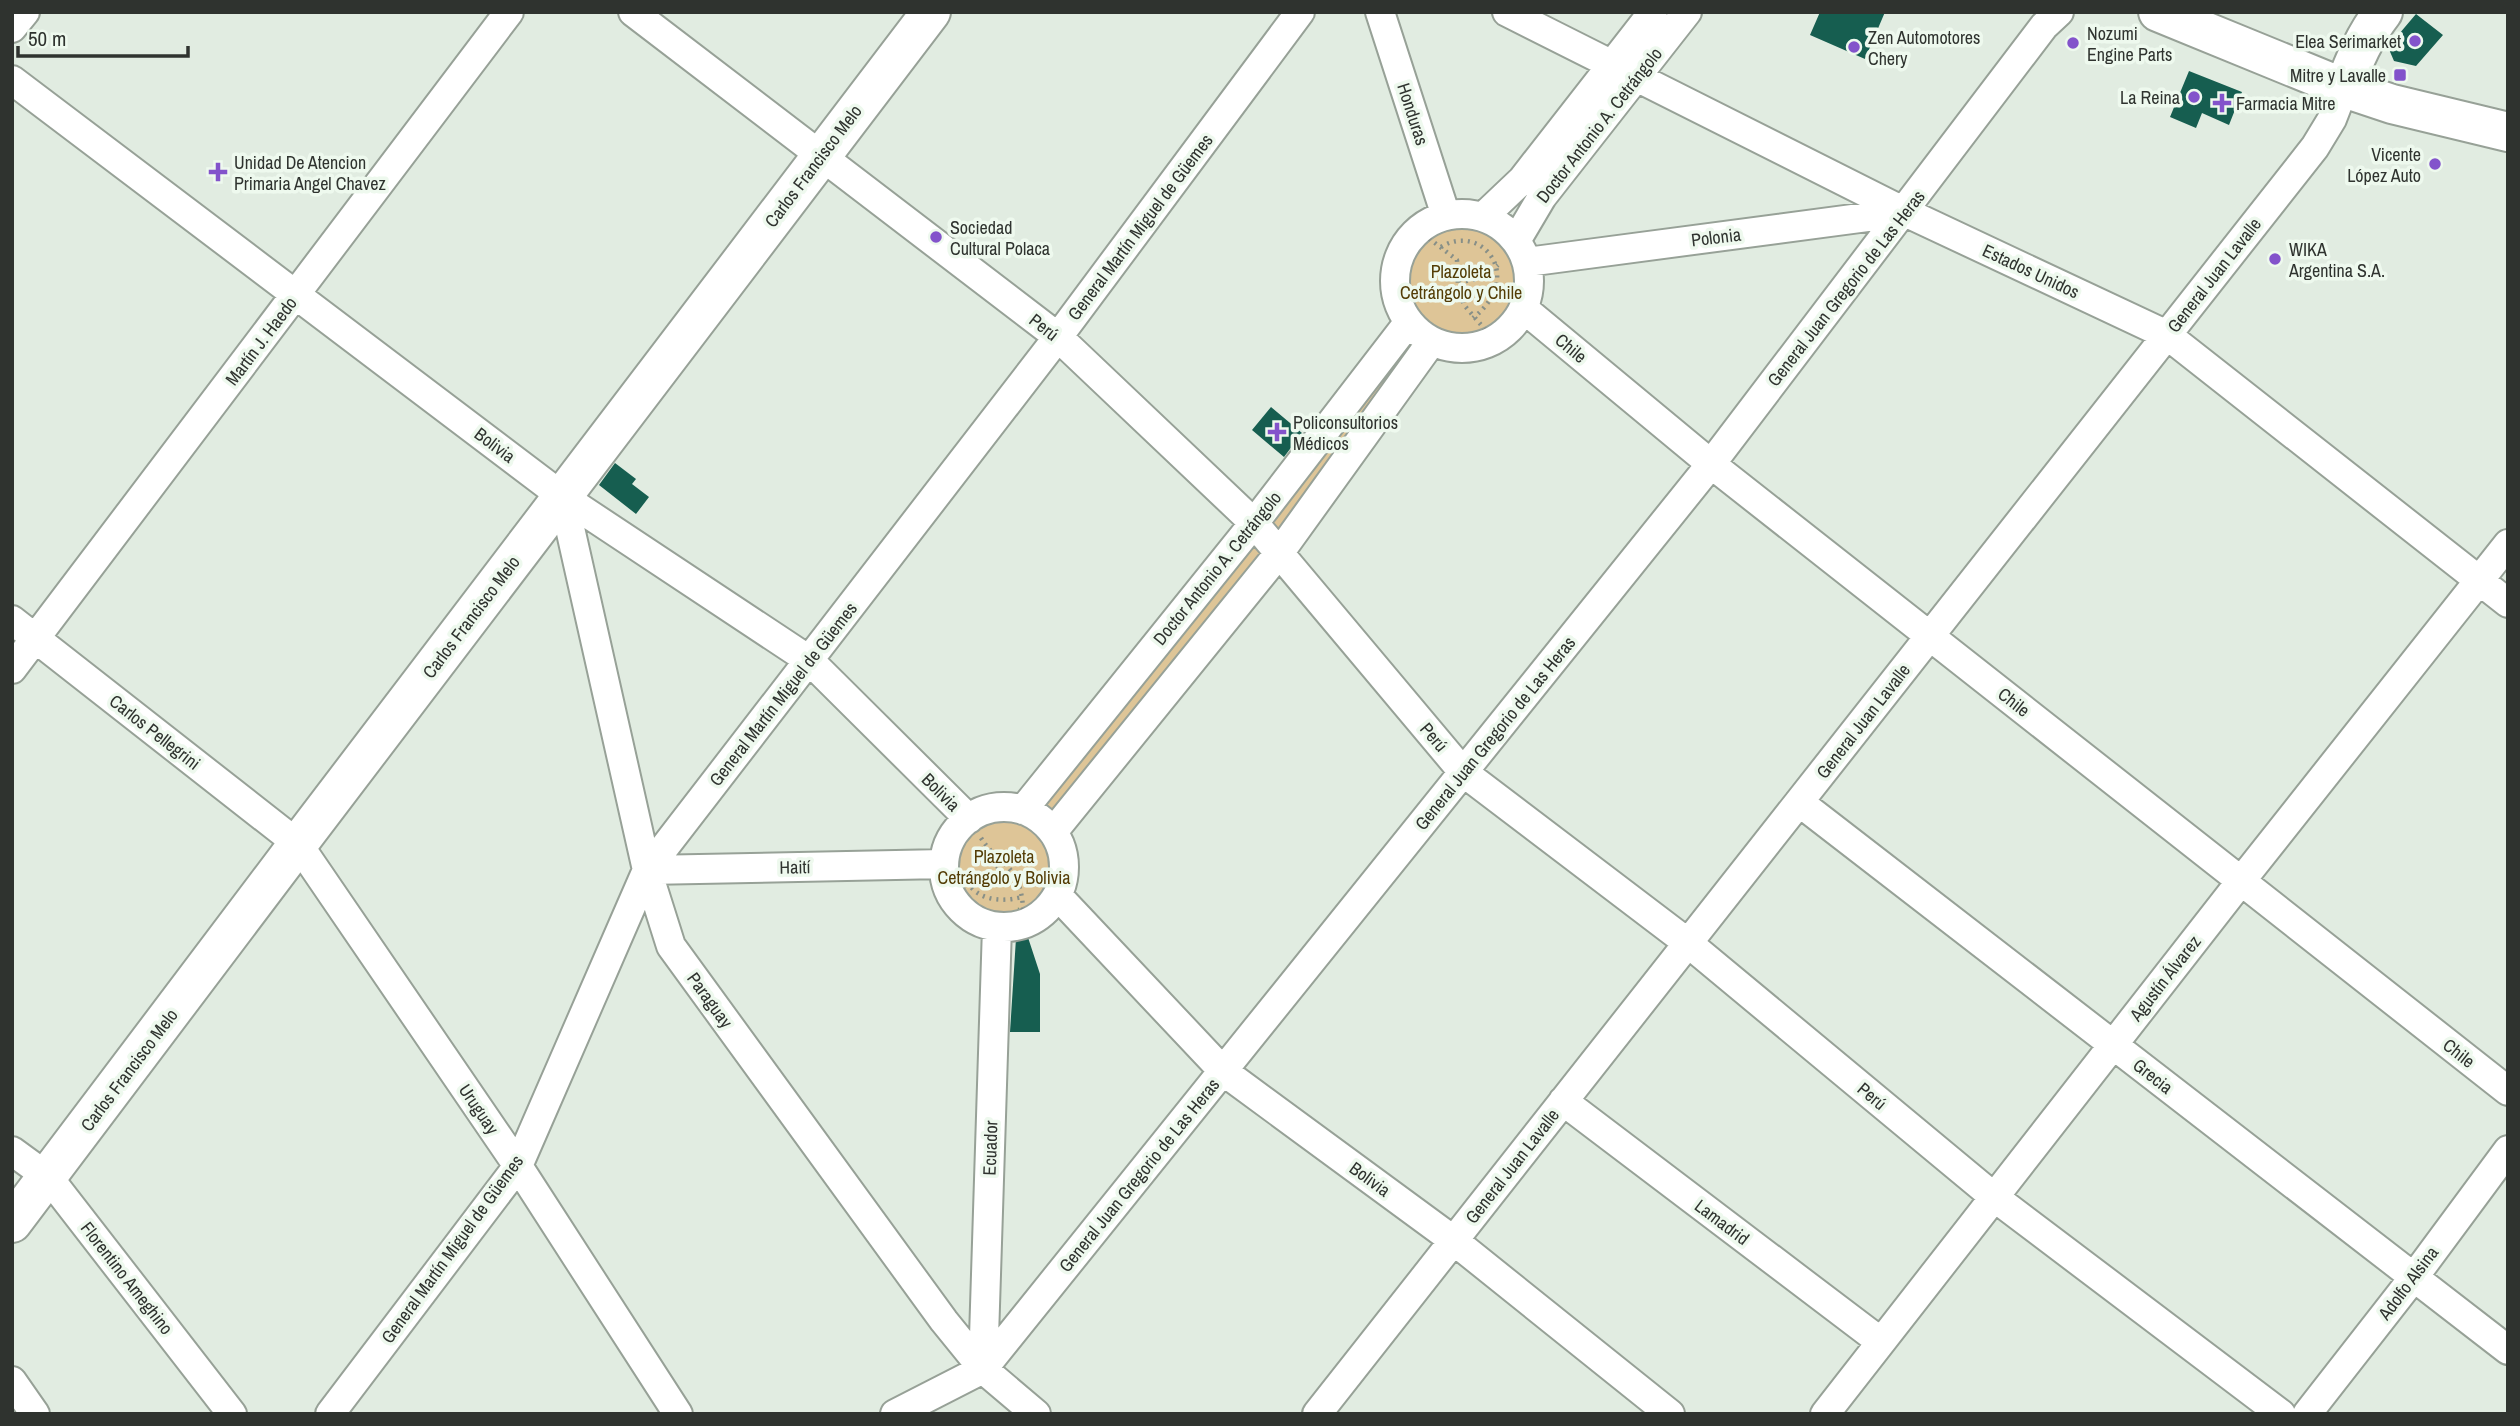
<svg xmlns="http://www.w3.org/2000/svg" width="2520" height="1426" viewBox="0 0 2520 1426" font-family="'Archivo Narrow',sans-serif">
<rect width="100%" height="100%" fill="#e1ece1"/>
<path fill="#dec597" d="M1402 281a59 59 0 1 1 118 0a59 59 0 1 1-118 0Z
M1408 323 1432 341 1053 832 1023 810Z
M955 867a49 49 0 1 1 98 0a49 49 0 1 1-98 0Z"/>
<path fill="#165e50" d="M1820 12H1885L1865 59 1810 35Z
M2416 14 2443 35 2416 66 2394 61 2388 47Z
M2189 71 2242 92 2229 125 2202 113 2196 128 2170 117Z
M1271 407 1302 433 1284 457 1252 430Z
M615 463 636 479 632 484 649 497 636 514 599 485Z
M1018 907 1040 974V1032H1010Z"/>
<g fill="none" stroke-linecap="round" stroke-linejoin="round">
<defs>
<path id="street" d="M633 12 1058 337 1254 523 1463 772 1688 943 1994 1197 2281 1414
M1380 12 1446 216
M1507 12 1905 212 2167 335 2508 603
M12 28 25 12
M12 80 563 497 809 660 969 819
M1395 281a67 67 0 1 1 134 0a67 67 0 1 1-134 0Z
M1483 217 1522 180 1653 12
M1516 241 1542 197 1687 12
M1527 262 1905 212
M1524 309 1711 464 2508 1091
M563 497 647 870 671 946 944 1321 983 1369 1036 1414
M12 620 298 844 518 1166 678 1414
M12 669 509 12
M1799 802 2508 1350
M944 867a60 60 0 1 1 120 0a60 60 0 1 1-120 0Z
M1023 810 1254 523 1408 323
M1053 832 1280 552 1432 341
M647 870 944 864
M1058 896 1223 1071 1453 1240 1670 1414
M1563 1101 1881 1342
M12 1151 49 1178 232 1414
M983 1369 997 927
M12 1381 35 1414
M330 1414 518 1166 647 870 1058 337 1300 12
M895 1414 983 1369 1711 464 2044 26 2059 12
M1317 1414 2315 147 2332 119 2344 88
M1825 1414 2241 881 2508 544
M2307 1414 2414 1277 2508 1150"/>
<path id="secondary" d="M2158 12 2344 88 2392 104 2508 132
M2344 88C2354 61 2365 35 2383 12
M12 1223 298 844 931 12"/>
</defs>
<use href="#street" stroke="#97a197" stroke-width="32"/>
<use href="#secondary" stroke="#97a197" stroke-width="42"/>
<path stroke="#878f87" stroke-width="4.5" stroke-dasharray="2 5" stroke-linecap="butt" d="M1418 230 1457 260 1458 288 1464 305 1494 340
M1441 247C1481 222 1526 276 1473 318
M1459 280C1473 284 1487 274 1498 265
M981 838C990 852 996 855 1007 866 1023 882 1023 904 1024 924
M964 876C974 900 999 903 1022 897
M965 883C979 880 995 876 1002 862"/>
<use href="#street" stroke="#fff" stroke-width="28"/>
<use href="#secondary" stroke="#fff" stroke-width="38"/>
</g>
<g fill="#8353cb" stroke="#eef9ee" stroke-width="2.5">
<circle cx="2415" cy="41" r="7"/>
<circle cx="2073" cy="43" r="7"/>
<circle cx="1854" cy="47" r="7"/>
<rect x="2393" y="68" width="14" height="14" rx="3.5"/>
<circle cx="2194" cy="97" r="7"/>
<path d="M2218.5 92.5h7v7h7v7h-7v7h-7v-7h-7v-7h7z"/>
<circle cx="2435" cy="164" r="7"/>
<path d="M214.5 161.5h7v7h7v7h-7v7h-7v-7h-7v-7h7z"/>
<circle cx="936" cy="237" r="7"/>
<circle cx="2275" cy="259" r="7"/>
<path d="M1273.5 421.5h7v7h7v7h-7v7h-7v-7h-7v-7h7z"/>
</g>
<g text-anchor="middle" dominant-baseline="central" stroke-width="7" stroke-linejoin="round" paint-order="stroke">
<g font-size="18" fill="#2f332f" stroke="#eef9ee" text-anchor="start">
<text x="2087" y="33">Nozumi<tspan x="2087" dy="21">Engine Parts</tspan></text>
<text x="1868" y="37">Zen Automotores<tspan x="1868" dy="21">Chery</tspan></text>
<text x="2401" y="41" text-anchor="end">Elea Serimarket</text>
<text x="2386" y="75" text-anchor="end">Mitre y Lavalle</text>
<text x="2180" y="97" text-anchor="end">La Reina</text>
<text x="2236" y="103">Farmacia Mitre</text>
<text x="2421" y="154" text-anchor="end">Vicente<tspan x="2421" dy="21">López Auto</tspan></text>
<text x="234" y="162">Unidad De Atencion<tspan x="234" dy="21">Primaria Angel Chavez</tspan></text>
<text x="950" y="227">Sociedad<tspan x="950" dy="21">Cultural Polaca</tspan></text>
<text x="2289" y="249">WIKA<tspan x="2289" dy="21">Argentina S.A.</tspan></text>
<text x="1293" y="422">Policonsultorios<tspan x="1293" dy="21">Médicos</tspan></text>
</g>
<g font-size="18" fill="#2f332f" stroke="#eef9ee">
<text transform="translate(1413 114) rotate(72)">Honduras</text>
<text transform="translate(1599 125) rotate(-52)">Doctor Antonio A. Cetrángolo</text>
<text transform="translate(813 166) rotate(-53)">Carlos Francisco Melo</text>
<text transform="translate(1140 227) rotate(-53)">General Martín Miguel de Güemes</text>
<text transform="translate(1716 237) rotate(-7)">Polonia</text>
<text transform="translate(2031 271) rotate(25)">Estados Unidos</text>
<text transform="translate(2214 275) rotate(-52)">General Juan Lavalle</text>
<text transform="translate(1846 288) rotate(-52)">General Juan Gregorio de Las Heras</text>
<text transform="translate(1044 327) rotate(38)">Perú</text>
<text transform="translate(261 341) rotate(-53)">Martín J. Haedo</text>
<text transform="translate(1571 348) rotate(40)">Chile</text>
<text transform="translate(495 445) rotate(37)">Bolivia</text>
<text transform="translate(1217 568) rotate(-51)">Doctor Antonio A. Cetrángolo</text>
<text transform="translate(471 617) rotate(-53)">Carlos Francisco Melo</text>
<text transform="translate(783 694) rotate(-52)">General Martín Miguel de Güemes</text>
<text transform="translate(2014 702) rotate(38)">Chile</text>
<text transform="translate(1863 721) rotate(-52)">General Juan Lavalle</text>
<text transform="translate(155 732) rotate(38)">Carlos Pellegrini</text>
<text transform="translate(1495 733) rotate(-51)">General Juan Gregorio de Las Heras</text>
<text transform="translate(1434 737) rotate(50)">Perú</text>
<text transform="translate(941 792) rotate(45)">Bolivia</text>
<text transform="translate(795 867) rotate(-1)">Haití</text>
<text transform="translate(2165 978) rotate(-52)">Agustín Álvarez</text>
<text transform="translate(710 1000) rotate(54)">Paraguay</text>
<text transform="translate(2459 1053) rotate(38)">Chile</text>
<text transform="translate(129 1070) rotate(-53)">Carlos Francisco Melo</text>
<text transform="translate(2153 1076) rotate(38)">Grecia</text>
<text transform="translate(1872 1096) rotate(40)">Perú</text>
<text transform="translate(479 1109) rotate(56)">Uruguay</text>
<text transform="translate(990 1148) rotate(-88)">Ecuador</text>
<text transform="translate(1512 1166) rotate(-52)">General Juan Lavalle</text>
<text transform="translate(1139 1175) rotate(-51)">General Juan Gregorio de Las Heras</text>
<text transform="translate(1370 1179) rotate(36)">Bolivia</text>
<text transform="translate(1722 1222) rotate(37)">Lamadrid</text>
<text transform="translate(452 1249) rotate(-54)">General Martín Miguel de Güemes</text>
<text transform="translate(127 1278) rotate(52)">Florentino Ameghino</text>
<text transform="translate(2408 1283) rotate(-53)">Adolfo Alsina</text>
</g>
<g font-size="18" fill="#533c05" stroke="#eef9ee">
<text x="1461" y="271">Plazoleta<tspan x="1461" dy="21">Cetrángolo y Chile</tspan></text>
<text x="1004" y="856">Plazoleta<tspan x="1004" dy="21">Cetrángolo y Bolivia</tspan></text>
</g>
</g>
<rect width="2520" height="1426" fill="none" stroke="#2f332f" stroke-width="28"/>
<path d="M18 46v10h170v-10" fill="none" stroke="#2f332f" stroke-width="3.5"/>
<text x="28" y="46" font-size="21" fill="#2f332f" stroke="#eef9ee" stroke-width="5" paint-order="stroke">50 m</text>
</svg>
